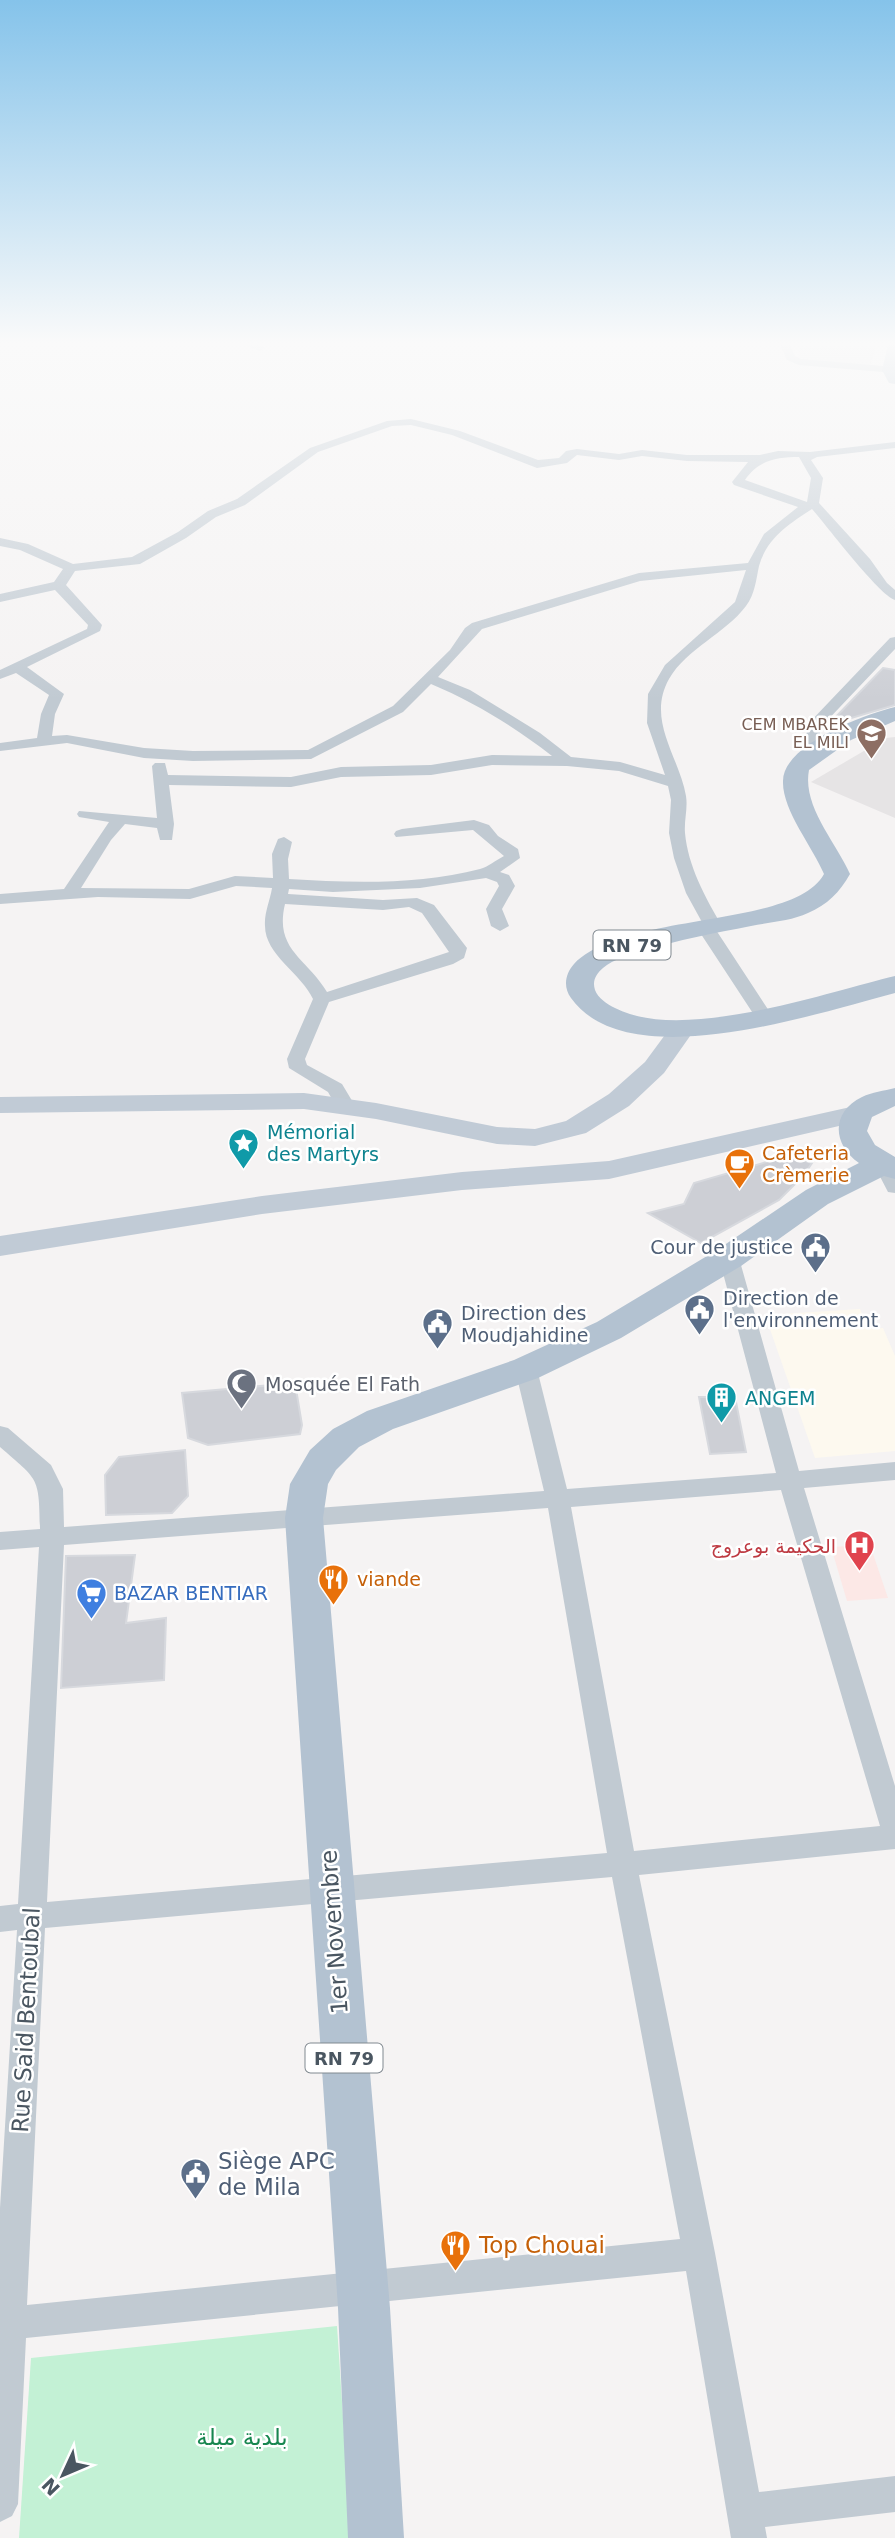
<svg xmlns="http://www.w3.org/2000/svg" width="895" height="2538" viewBox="0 0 895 2538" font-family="'DejaVu Sans','Noto Naskh Arabic',sans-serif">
<rect width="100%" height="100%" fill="#f5f3f3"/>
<path fill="#fdf9ef" d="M860 1309 868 1329 883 1328 895 1356V1451L815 1458 765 1315Z"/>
<path fill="#e6e4e5" d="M799 345H877L870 365 800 362Z
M895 737V818L811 782 886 738Z"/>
<path fill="#fce8e6" d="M870 1545 888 1598 847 1601 831 1547Z"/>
<path fill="#c3f1d5" d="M337 2326 351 2538H19L31 2358Z"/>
<path fill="#cdcfd5" stroke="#d7d9de" stroke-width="2" d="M883 668 895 670V705L828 725Z
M787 1156 812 1163 803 1176 779 1200 701 1243 648 1213 684 1204 694 1183Z
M295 1383 302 1425 300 1434 208 1445 188 1438 182 1393Z
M699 1397H735L746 1452 710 1454Z
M185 1450 188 1496 172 1513 106 1515 105 1475 119 1457Z
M135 1555 126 1623 166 1618 164 1680 61 1688 66 1556Z"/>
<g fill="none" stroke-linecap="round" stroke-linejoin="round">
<path fill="#c1cad2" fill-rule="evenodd" d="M244 345H261L265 348 260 351Z
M780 345H790L795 356 801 359 895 367V373L799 365 787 360Z
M411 419 460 431 538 460 559 458 566 451 577 449 619 454 642 450 687 455H760L778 451 810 452 895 442V448L817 457 811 460 823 478 819 503 870 559 887 583 895 590V600C879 595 827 526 812 509 789 524 767 538 759 566 756 580 755 594 746 606 725 634 687 648 669 679 646 720 679 756 686 796 688 808 684 820 685 833 688 866 705 897 722 926L716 930 773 1017 770 1021H758L697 928 703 924 686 893 674 858 669 833 671 800 668 786 619 771 567 766 492 765 431 775 341 777 291 787 169 785 174 824 172 840H160L157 828 125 824 111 840 81 888 189 889 235 876 273 878 272 854 278 839 284 837 292 842 288 859 289 879C351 883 420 885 480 869 488 867 496 860 504 856L473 830 396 837 394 834 396 831 402 829 474 820 489 825 498 836 518 849 520 858 500 872 509 875 515 886 502 909 509 926 500 931 491 926 486 909 499 886 497 882 486 878 420 888 333 892 289 889 288 894 383 900 417 898 434 905 467 948 464 958 453 964 329 1002 305 1059 307 1065 342 1084 354 1104 344 1110 337 1108 328 1092 289 1068 287 1059 313 999C302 974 265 955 265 926 264 913 270 901 272 888L236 886 190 899 98 897 0 904V894L64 889 109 822 79 817 77 814 79 811 157 818 152 766 155 763H165L168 775 291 777 341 767 431 765 492 755 552 756C515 727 474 702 431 684L403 712 311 759 193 761 144 758 67 743 0 751V743L37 738 41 714 49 695 16 673 0 679V670L87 629 88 625 55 590 0 602V594L54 582 63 569 20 550 0 546V538L28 544 73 564 132 557 178 532 208 511 237 499 310 448 387 421ZM411 425 452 435 537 468 567 463 577 455 619 460 642 456 687 461 748 462 732 482 734 485 798 507 764 534 748 563 639 573 472 623 465 628 450 650 393 706 308 750 193 751 144 748 67 735 52 736 55 714 64 694 27 667 100 631 102 625 66 585 75 571 140 564 186 538 216 517 245 505 318 452 392 426ZM799 457 811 478 807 502 745 480C758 460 777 457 799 457ZM746 570 735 602 665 665 648 694 647 723 665 775 620 762 571 757 540 733 470 690 438 677 482 629 640 581ZM285 904 383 910 409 907 422 913 449 952 327 992C307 958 274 950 285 904Z
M895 637V649L821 727 819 739 827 750 819 755 814 753 805 739 809 723 890 638Z
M884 1159 891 1161 895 1167V1193L888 1192 874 1165 877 1161Z
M729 1251 736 1253 739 1258 799 1471 895 1462V1480L804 1488 895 1786V1849L639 1875 715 2253 759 2492 895 2476V2512L765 2527 767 2538H731L686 2271 26 2338 18 2504 12 2516 0 2522V2208L17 1930 0 1932V1906L18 1904 39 1547 0 1550V1532L40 1529C39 1476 39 1481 0 1447V1426L8 1428 51 1465 63 1489 64 1527 544 1491 515 1369 518 1363 526 1361 534 1363 537 1369 567 1489 776 1473 719 1258 722 1253ZM781 1490 880 1826 634 1851 571 1507ZM548 1508 607 1853 47 1902 64 1545ZM612 1877 680 2239 27 2305 45 1928Z"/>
<path fill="#c1cbd6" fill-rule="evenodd" d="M682 1021 691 1024 695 1029 664 1073 629 1106 586 1133 535 1146 497 1144 376 1119 304 1109 0 1113V1097L304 1093 376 1103 497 1127 535 1129 566 1121 609 1094 645 1062 673 1024Z
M855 1106 865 1108 869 1114 865 1120 609 1179 462 1190 262 1214 0 1256V1236L262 1196 462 1172 609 1161Z"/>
<path fill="#b3c2d1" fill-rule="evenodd" d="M888 345H895V384L889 383 882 370Z
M895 707V721L851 740 809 770C802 806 836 842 850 874 840 892 827 905 808 913 791 921 770 922 751 926 715 933 678 940 642 951 629 955 614 959 603 968 596 974 592 981 595 990 598 998 607 1004 615 1008 681 1043 824 993 895 976V993C817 1013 628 1078 571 998 563 987 565 974 574 964 625 911 794 929 824 874 813 847 782 810 783 781 783 744 866 714 895 707Z
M895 1088V1106L872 1117 867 1131 875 1145 895 1157V1179L884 1176 828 1204 741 1266 621 1338 538 1378 393 1429 359 1447 336 1470 328 1484 323 1518 390 2308 404 2538H348L338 2308 285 1518 290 1484 310 1450 333 1429 367 1411 514 1360 597 1322 717 1250 806 1190 859 1163C832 1144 831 1112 862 1097 872 1092 884 1091 895 1088Z"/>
</g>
<linearGradient id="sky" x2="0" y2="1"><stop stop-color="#85c3ea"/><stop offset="0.49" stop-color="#fafafa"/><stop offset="1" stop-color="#fafafa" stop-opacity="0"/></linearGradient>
<rect width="895" height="700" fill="url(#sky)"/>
<defs>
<symbol id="school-pin" viewBox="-11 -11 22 30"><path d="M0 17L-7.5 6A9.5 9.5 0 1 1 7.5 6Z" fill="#8d6e63" stroke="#fff"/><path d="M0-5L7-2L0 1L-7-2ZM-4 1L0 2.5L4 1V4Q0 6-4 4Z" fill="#fff"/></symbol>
<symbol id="sight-pin" viewBox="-11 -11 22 30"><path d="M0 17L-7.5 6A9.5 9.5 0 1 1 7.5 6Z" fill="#0f9aa8" stroke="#fff"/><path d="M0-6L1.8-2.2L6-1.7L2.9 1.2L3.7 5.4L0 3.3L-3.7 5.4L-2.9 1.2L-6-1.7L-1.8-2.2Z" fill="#fff"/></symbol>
<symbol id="cafe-pin" viewBox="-11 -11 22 30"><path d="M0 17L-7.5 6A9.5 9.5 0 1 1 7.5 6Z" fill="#e8710a" stroke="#fff"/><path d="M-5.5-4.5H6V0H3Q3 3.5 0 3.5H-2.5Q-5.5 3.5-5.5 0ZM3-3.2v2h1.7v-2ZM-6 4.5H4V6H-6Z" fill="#fff"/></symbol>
<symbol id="civic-pin" viewBox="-11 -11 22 30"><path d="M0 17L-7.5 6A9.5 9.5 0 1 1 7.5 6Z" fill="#5c6f8a" stroke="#fff"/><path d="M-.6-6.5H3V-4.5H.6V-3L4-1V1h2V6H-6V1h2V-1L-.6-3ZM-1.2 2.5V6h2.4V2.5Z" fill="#fff"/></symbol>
<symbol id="mosque-pin" viewBox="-11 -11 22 30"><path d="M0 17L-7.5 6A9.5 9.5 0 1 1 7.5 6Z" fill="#6b7280" stroke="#fff"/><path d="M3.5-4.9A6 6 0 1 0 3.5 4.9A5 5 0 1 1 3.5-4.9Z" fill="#fff"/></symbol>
<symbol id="building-pin" viewBox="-11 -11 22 30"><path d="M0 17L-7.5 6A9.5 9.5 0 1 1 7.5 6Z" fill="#0f9aa8" stroke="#fff"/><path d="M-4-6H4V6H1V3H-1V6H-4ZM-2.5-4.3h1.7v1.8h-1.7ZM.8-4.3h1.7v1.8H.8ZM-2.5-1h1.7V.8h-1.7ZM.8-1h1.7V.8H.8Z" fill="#fff"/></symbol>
<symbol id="hospital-pin" viewBox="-11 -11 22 30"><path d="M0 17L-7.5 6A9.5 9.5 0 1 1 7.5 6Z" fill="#e0444e" stroke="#fff"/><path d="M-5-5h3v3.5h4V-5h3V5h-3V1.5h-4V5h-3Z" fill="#fff"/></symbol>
<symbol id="restaurant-pin" viewBox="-11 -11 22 30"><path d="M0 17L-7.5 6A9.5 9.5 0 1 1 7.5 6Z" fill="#e8710a" stroke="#fff"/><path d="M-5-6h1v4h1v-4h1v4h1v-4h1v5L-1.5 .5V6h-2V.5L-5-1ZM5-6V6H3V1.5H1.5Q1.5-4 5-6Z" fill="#fff"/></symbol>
<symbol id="supermarket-pin" viewBox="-11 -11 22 30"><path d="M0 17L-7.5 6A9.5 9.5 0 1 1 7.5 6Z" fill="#3f7fe0" stroke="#fff"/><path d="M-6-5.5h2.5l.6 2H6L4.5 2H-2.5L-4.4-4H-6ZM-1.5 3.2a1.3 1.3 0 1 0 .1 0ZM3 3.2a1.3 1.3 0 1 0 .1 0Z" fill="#fff"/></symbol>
</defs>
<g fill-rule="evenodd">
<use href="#school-pin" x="854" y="716" width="35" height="47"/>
<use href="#sight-pin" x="226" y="1126" width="35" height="47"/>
<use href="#cafe-pin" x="722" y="1146" width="35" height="47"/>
<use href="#civic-pin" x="798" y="1230" width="35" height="47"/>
<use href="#civic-pin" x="682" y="1292" width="35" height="47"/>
<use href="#civic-pin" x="420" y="1306" width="35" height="47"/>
<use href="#mosque-pin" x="224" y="1366" width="35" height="47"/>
<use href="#building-pin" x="704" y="1380" width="35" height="47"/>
<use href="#hospital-pin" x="842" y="1528" width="35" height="47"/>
<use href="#restaurant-pin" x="316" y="1562" width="35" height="47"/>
<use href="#supermarket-pin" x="74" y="1576" width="35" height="47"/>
<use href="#civic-pin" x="178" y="2156" width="35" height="47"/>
<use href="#restaurant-pin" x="438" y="2228" width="35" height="47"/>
</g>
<g text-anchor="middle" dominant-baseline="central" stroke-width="5" stroke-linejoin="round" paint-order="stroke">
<g font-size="16" fill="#785e54" stroke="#fff" text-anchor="end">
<text x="849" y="724">CEM MBAREK<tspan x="849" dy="18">EL MILI</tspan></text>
</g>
<g fill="#fff" stroke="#808990" stroke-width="2">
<rect x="593.5" y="930.5" width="77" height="29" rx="5"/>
<rect x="305.5" y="2043.5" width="77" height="29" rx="5"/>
</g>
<g font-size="18" font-weight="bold" fill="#4a5661">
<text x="632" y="945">RN 79</text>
<text x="344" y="2058">RN 79</text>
</g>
<g font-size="19" fill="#0d838f" stroke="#fff" text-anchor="start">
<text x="267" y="1132">Mémorial<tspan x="267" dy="22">des Martyrs</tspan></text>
<text x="745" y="1398">ANGEM</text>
</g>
<g font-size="19" fill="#c56008" stroke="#fff" text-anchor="start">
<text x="762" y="1153">Cafeteria<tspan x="762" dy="22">Crèmerie</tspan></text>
<text x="357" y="1579">viande</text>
</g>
<g font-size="19" fill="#4e5e75" stroke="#fff" text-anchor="start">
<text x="793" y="1247" text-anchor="end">Cour de justice</text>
<text x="723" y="1298">Direction de<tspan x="723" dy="22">l'environnement</tspan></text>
<text x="461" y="1313">Direction des<tspan x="461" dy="22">Moudjahidine</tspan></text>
</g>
<g font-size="19" fill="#5b616d" stroke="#fff" text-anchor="start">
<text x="265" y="1384">Mosquée El Fath</text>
</g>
<g font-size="19" fill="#be3a42" stroke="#fff" text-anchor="end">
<text x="836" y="1546">الحكيمة بوعروج</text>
</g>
<g font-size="19" fill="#366cbe" stroke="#fff" text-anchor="start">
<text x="114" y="1593">BAZAR BENTIAR</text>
</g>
<g font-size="23" fill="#4a5661" stroke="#fff">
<text transform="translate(334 1932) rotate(-94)">1er Novembre</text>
<text transform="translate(26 2020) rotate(-87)">Rue Said Bentoubal</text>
</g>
<g font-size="23" fill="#4e5e75" stroke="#fff" text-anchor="start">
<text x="218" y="2161">Siège APC<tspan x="218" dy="26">de Mila</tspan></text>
</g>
<g font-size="23" fill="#c56008" stroke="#fff" text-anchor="start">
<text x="479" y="2245">Top Chouai</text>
</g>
<g font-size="23" fill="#17864f" stroke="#fff">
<text x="242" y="2437">بلدية ميلة</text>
</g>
</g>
<g transform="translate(63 2475) rotate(226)" stroke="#ffffff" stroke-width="5" paint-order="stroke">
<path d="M0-5L12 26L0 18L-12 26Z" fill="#4a5661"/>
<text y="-10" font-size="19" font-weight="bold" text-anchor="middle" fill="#4a5661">N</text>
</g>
</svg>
